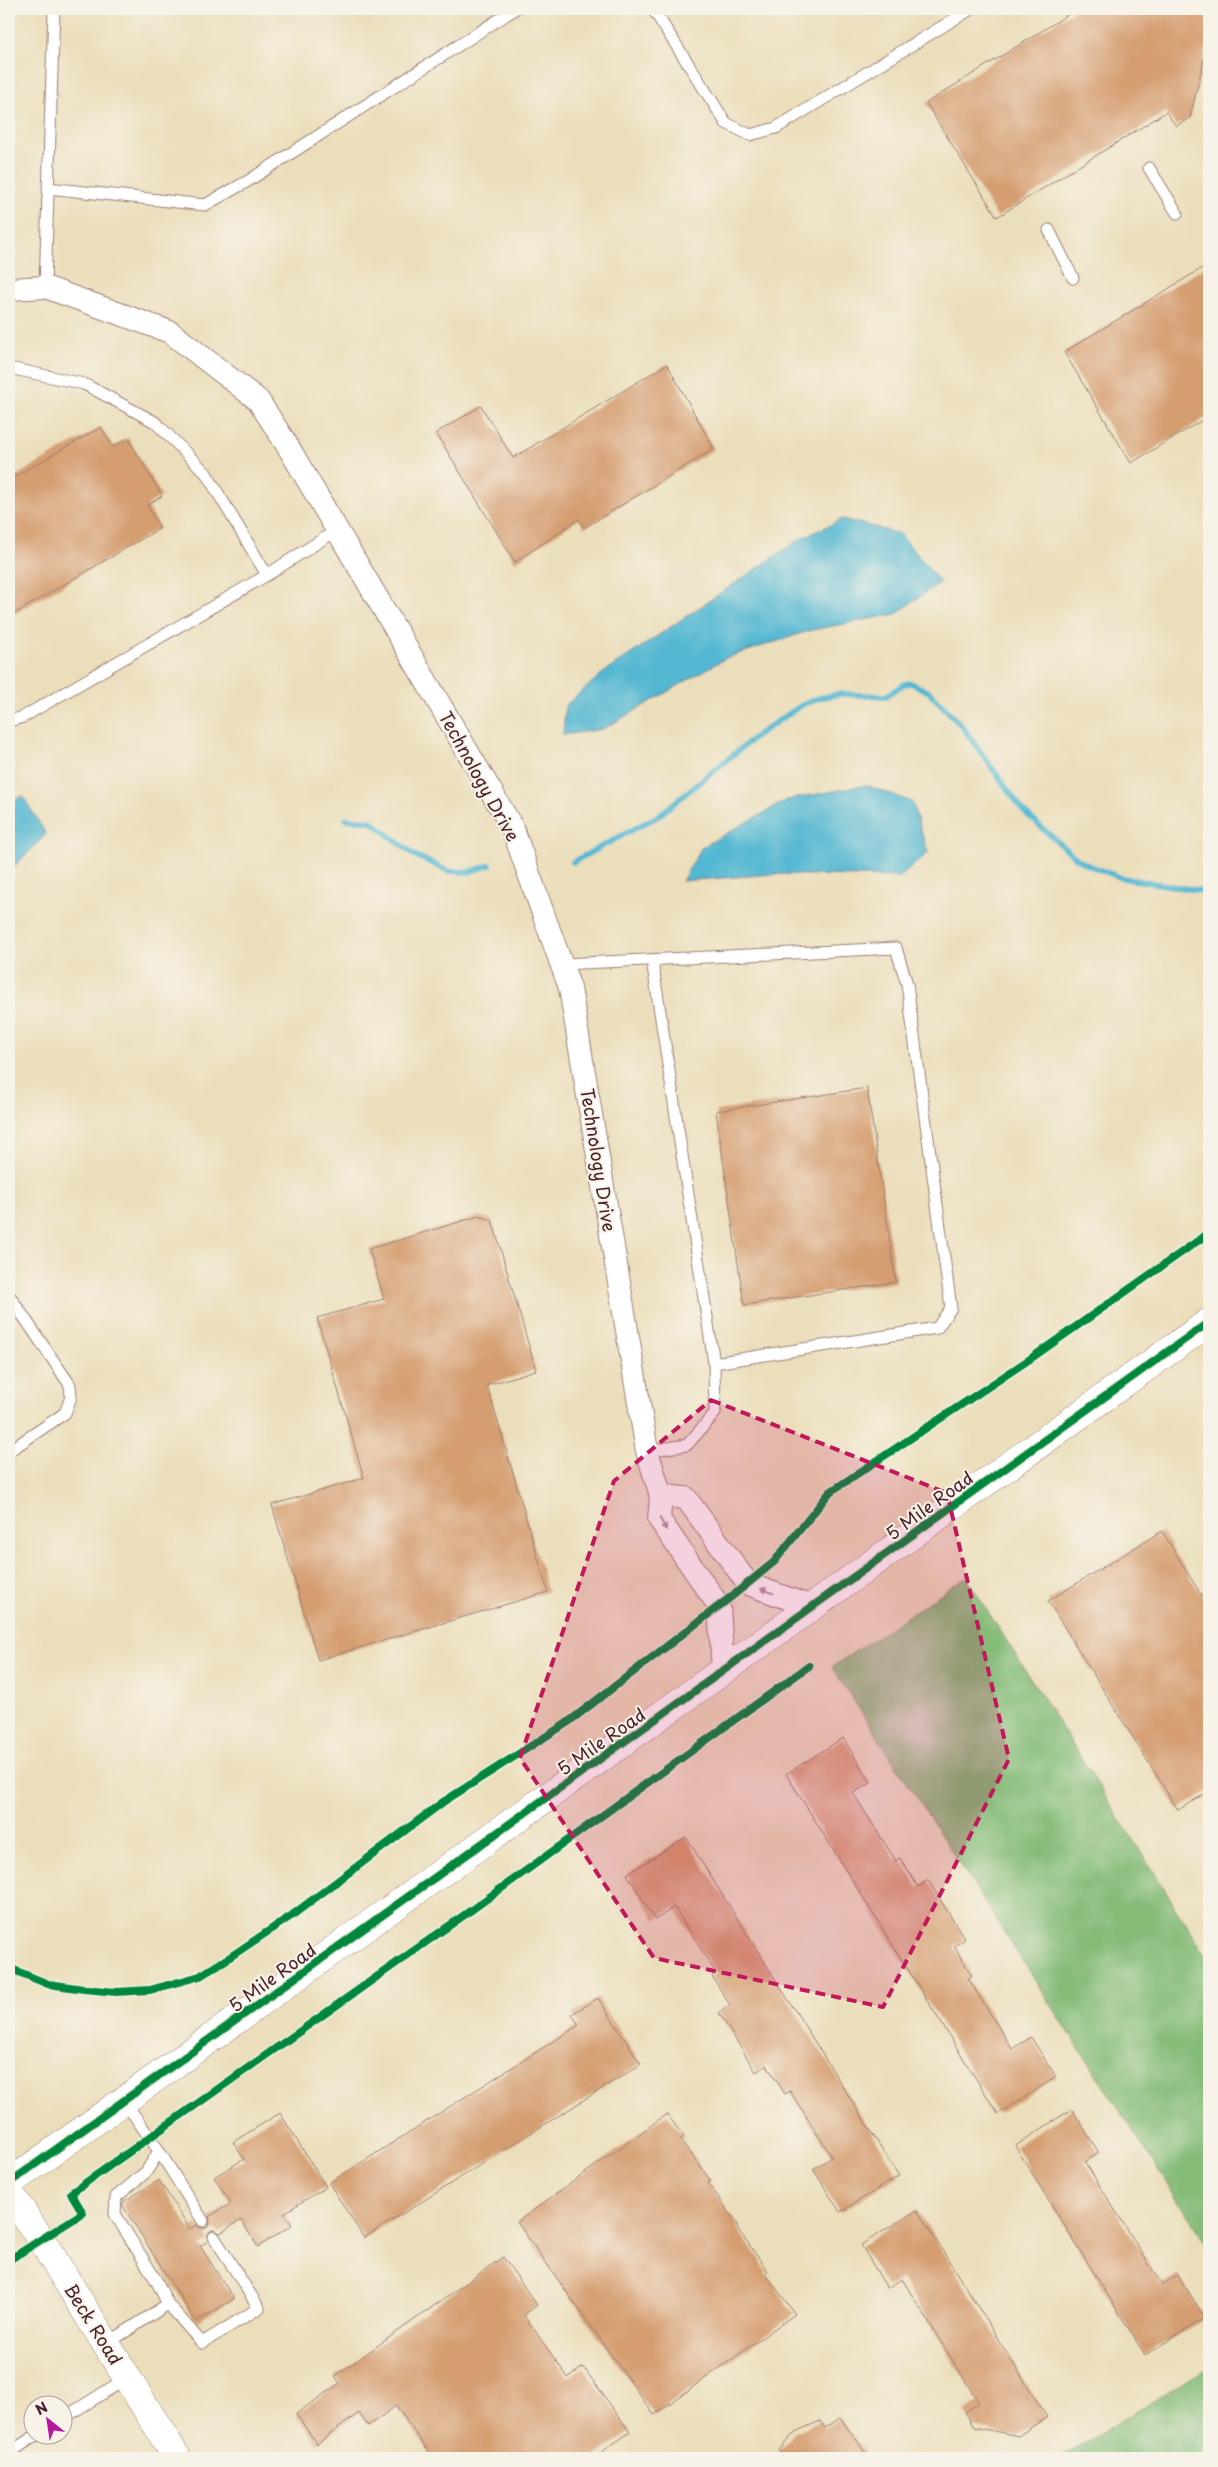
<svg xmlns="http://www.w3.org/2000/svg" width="1218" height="2467" viewBox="0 0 1218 2467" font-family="'Playpen Sans',sans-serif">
<rect width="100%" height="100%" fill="#f7f3e8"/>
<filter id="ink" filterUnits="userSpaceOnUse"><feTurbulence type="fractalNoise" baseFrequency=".02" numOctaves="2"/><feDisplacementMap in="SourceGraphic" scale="10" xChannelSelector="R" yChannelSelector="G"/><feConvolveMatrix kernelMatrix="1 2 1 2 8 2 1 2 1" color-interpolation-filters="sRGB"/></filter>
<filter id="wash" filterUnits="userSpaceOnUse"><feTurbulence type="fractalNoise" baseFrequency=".0096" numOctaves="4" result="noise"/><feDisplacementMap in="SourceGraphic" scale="20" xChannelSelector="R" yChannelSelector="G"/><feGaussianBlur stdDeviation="1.12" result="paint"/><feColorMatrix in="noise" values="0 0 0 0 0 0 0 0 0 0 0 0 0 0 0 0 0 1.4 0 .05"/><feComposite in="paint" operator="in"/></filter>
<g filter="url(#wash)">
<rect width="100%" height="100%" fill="#ebdebb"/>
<path fill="#85bc78" stroke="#686e52" d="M966 1577 1209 1960V2248L832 1667Z
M1209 2368V2458H1060Z"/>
<path fill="#54b8d2" stroke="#4f6c7e" d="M843 519 900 534 940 582 896 614 812 630 726 658 603 729 563 735 565 706 603 673 800 539Z
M866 785 912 802 928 853 900 877 775 874 682 881 702 847 787 800Z
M23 796 46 834 9 872V803Z"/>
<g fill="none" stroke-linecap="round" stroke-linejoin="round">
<path stroke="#54b8d2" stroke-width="5.5" d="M346 819 371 821 414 855 448 871 469 872 490 865
M573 862 658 816 760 733 802 705 819 698 840 694 886 696 904 684 911 683 929 692 962 726 1023 811 1076 858 1088 865 1122 878 1209 892"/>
</g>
<g id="blocks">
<path fill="#d59e71" d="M1077 9H1209V39L1190 118 1176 126 1166 112 997 217 926 103Z
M1209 264V416L1131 463 1064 352Z
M667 364 714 449 584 528 579 519 515 562 436 433 481 406 513 458Z
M101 427 113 447 128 438 162 496 147 505 160 528 9 617V480Z
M867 1088 896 1282 744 1305 716 1111Z
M479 1216 492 1220 536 1370 487 1385 548 1592 318 1660 272 1505 364 1478 317 1318 384 1299 369 1249Z
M1162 1531 1209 1608V1791L1178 1810 1048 1601Z
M843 1738 871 1783 853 1793 896 1861 900 1858 918 1887 928 1880 965 1939 954 1946 972 1976 968 1978 1012 2049 1031 2037 1056 2077 998 2114 786 1774Z
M686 1837 899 2176 840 2212 813 2169 832 2157 790 2091 785 2094 767 2065 756 2072 719 2013 730 2005 712 1976 716 1973 674 1907 655 1920 627 1874Z
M598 1998 641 2064 364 2238 329 2183 579 2025 572 2014Z
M1072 2109 1099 2153 1085 2162 1162 2285 1178 2275 1205 2318 1145 2355 1015 2146Z
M280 2113 326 2187 284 2213 292 2225 258 2247 241 2220 220 2233 214 2230 210 2231 207 2237 208 2241 200 2246 234 2299 196 2322 123 2206V2202L159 2180 190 2229 196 2225 200 2228H207L210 2224 209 2217 231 2203 214 2177 244 2159 233 2142Z
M667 2114 684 2137 680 2139 711 2181 708 2183 739 2226 737 2228 768 2271 765 2273 795 2314 654 2415 517 2222Z
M917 2210 1047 2417 1018 2436 974 2427 965 2412 979 2403 902 2279 887 2288 861 2245Z
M503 2257 537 2305 524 2315 568 2378 583 2367 630 2432 593 2458H433L396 2406 368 2426 359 2413 317 2444 296 2414 340 2383 335 2376Z
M840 2418 870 2458H785L779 2450 795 2432 820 2421 825 2428Z"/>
</g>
</g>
<g filter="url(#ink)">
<use href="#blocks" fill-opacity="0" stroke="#9a7e73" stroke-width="1"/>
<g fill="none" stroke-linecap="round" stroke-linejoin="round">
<defs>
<path id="service" d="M653 9 726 123 750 135 776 128 971 9
M1149 168 1177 213
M48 188 205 205 248 181 515 9
M1049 230 1073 278
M45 287 54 9
M9 371 14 369 84 384 155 422 206 473 267 575
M9 721 23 717 267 575 337 530
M652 960 714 1363
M562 964 896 948 907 984 951 1308 937 1328 714 1363 715 1413 687 1445 647 1451
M9 1295 70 1385 71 1397 65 1413 9 1451
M159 2151 203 2221
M168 2304 202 2343 259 2308 214 2237
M105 2345 168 2304 156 2280 115 2214 116 2197 146 2172 159 2151 125 2102
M62 2419 127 2378
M9 2453 38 2434"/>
<path id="minor" d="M9 289 45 287 170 332 258 400 287 445 512 827 570 988 647 1451 661 1496
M723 1671 719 1606 659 1519 661 1496 686 1498 748 1584 812 1607"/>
<path id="tertiary" d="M9 2183 1209 1322"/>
<path id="secondary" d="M9 2192 42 2241 177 2458"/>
</defs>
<use href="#service" stroke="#9a7e73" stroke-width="13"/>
<use href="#minor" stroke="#9a7e73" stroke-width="24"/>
<use href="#tertiary" stroke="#9a7e73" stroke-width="29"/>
<use href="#secondary" stroke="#9a7e73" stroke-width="29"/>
<use href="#service" stroke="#fff" stroke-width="11"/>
<use href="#minor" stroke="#fff" stroke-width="22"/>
<use href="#tertiary" stroke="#fff" stroke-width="28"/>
<use href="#secondary" stroke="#fff" stroke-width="28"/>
<defs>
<path id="cycleway" d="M9 1968 48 1984 84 1989 116 1992 150 1990 200 1976 227 1959 291 1916 443 1802 567 1723 736 1593 774 1562 830 1492 1030 1359 1209 1233
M9 2183 1209 1322
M9 2260 83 2213 71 2193 470 1911 809 1666"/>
</defs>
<use href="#cycleway" stroke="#f7f3e8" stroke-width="11"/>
<use href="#cycleway" stroke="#00873e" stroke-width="8"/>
</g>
<defs><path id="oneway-solid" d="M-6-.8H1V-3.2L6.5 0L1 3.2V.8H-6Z" transform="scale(1.25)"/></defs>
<g fill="#ae9aa0">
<use href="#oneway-solid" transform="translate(663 1524) rotate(61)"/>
<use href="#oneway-solid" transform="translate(767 1591) rotate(-160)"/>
</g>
</g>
<path fill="#c2185b" fill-opacity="0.2" stroke="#c2185b" stroke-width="4" stroke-dasharray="10 6" stroke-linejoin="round" d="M711 1400 947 1493 1009 1759 883 2007 654 1958 520 1758 614 1481Z"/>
<g text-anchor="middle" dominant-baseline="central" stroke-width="4" stroke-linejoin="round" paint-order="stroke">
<g font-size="18" fill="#4a1f2b" stroke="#f7f3e8">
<text transform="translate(480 776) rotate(61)">Technology Drive</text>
<text transform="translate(599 1160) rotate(81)">Technology Drive</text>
<text transform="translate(929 1505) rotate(-36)">5 Mile Road</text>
<text transform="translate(601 1741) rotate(-35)">5 Mile Road</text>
<text transform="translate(272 1977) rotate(-36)">5 Mile Road</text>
<text transform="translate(94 2324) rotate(58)">Beck Road</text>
</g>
</g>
<rect width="1218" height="2467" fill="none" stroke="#f7f3e8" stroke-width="30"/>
<g transform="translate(48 2420) rotate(330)"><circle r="24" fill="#f7f3e8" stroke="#b29e9c"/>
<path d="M0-4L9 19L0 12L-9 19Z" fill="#b5179e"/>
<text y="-8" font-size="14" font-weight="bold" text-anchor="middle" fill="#4a1f2b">N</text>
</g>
</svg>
